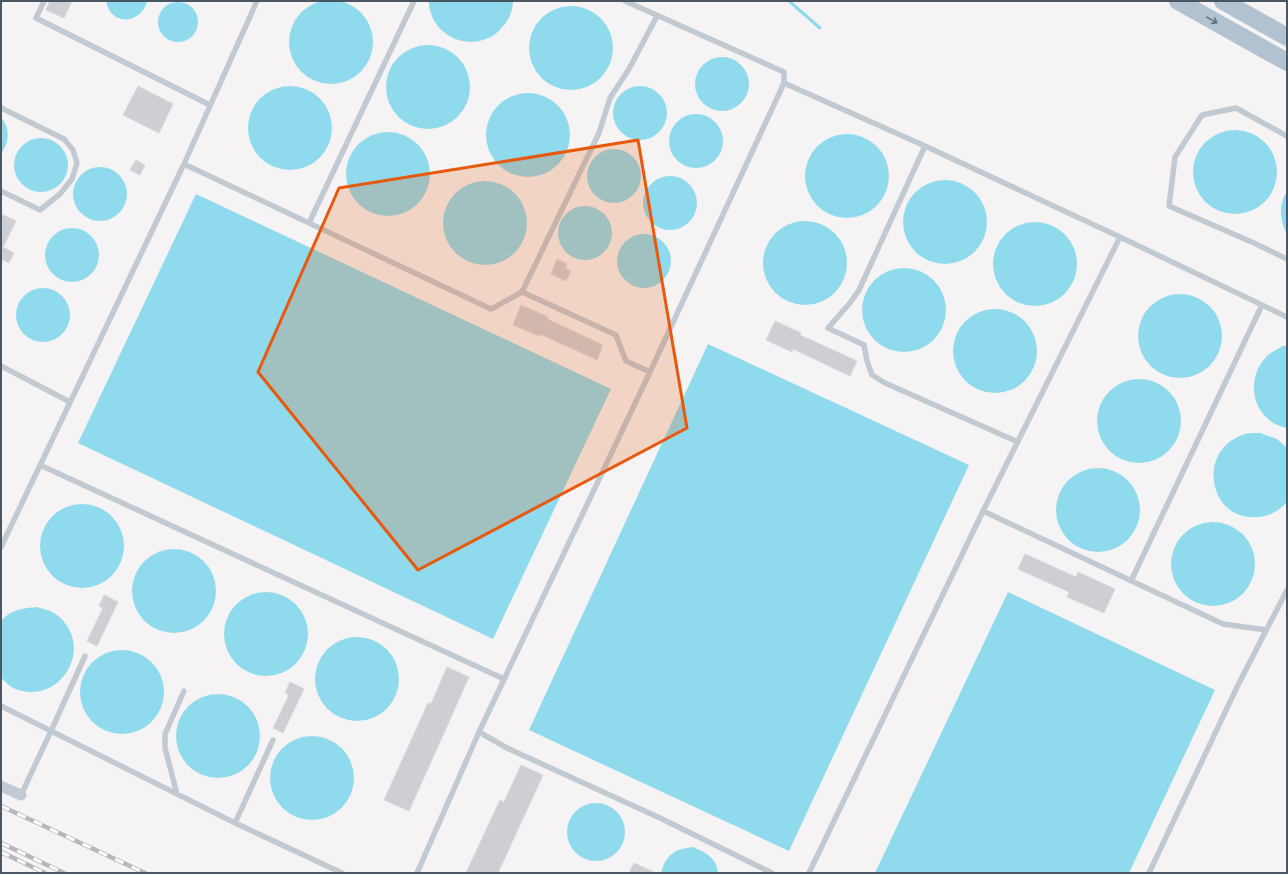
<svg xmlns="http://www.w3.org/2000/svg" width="1288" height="874" viewBox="0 0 1288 874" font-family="Arial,sans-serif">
<rect width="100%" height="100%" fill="#f5f3f3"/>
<path fill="#90daee" d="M289 42a42 42 0 1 1 84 0a42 42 0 1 1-84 0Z
M106 1H147V2C139 26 110 25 106 1Z
M429 1H513C513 10 509 20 503 26 498 33 491 38 483 40 462 47 437 34 431 13 429 10 429 5 429 1Z
M158 22a20 20 0 1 1 40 0a20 20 0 1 1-40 0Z
M529 48a42 42 0 1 1 84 0a42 42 0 1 1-84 0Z
M386 87a42 42 0 1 1 84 0a42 42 0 1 1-84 0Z
M695 84a27 27 0 1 1 54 0a27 27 0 1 1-54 0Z
M248 128a42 42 0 1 1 84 0a42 42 0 1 1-84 0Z
M613 113a27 27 0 1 1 54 0a27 27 0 1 1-54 0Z
M486 135a42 42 0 1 1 84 0a42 42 0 1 1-84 0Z
M669 141a27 27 0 1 1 54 0a27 27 0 1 1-54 0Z
M1 118C11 127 9 144 1 153Z
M1193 172a42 42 0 1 1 84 0a42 42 0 1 1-84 0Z
M346 174a42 42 0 1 1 84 0a42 42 0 1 1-84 0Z
M805 176a42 42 0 1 1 84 0a42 42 0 1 1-84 0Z
M14 165a27 27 0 1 1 54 0a27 27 0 1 1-54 0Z
M587 176a27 27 0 1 1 54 0a27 27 0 1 1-54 0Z
M73 194a27 27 0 1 1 54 0a27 27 0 1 1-54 0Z
M643 203a27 27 0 1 1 54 0a27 27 0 1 1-54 0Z
M903 222a42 42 0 1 1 84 0a42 42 0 1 1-84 0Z
M443 223a42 42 0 1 1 84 0a42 42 0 1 1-84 0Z
M1287 192V234C1280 222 1278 204 1287 192Z
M196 194 611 389 493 639 78 443Z
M558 233a27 27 0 1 1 54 0a27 27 0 1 1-54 0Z
M763 263a42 42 0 1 1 84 0a42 42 0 1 1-84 0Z
M993 264a42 42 0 1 1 84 0a42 42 0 1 1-84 0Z
M45 255a27 27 0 1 1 54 0a27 27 0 1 1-54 0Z
M617 261a27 27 0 1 1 54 0a27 27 0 1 1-54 0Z
M862 310a42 42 0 1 1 84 0a42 42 0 1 1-84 0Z
M16 315a27 27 0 1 1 54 0a27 27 0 1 1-54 0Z
M1138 336a42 42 0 1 1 84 0a42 42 0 1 1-84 0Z
M953 351a42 42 0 1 1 84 0a42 42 0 1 1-84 0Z
M708 344 969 465 789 851 529 730Z
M1283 346H1287V428C1283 427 1279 426 1275 424 1250 410 1247 376 1267 356 1271 352 1278 349 1283 346Z
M1097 421a42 42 0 1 1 84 0a42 42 0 1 1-84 0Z
M1260 433 1277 439 1287 448V502C1279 511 1270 516 1258 517 1209 522 1196 452 1242 435 1247 433 1254 433 1260 433Z
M1056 510a42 42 0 1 1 84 0a42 42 0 1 1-84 0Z
M40 546a42 42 0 1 1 84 0a42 42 0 1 1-84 0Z
M1171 564a42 42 0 1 1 84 0a42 42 0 1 1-84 0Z
M132 591a42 42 0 1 1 84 0a42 42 0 1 1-84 0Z
M224 634a42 42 0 1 1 84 0a42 42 0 1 1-84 0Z
M1008 592 1215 690 1129 873H875Z
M37 607C42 609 50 610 54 613 98 642 62 709 13 688 9 686 5 681 1 678V621C10 610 24 608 37 607Z
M315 679a42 42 0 1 1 84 0a42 42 0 1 1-84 0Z
M80 692a42 42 0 1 1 84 0a42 42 0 1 1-84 0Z
M176 736a42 42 0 1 1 84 0a42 42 0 1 1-84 0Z
M270 778a42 42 0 1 1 84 0a42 42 0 1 1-84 0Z
M567 832a29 29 0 1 1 58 0a29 29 0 1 1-58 0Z
M693 847C705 852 717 858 718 873H661C666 854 675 849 693 847Z"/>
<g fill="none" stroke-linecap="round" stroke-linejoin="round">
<path stroke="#90daee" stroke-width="3" d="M789 1 820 28"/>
</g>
<path fill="#cdcfd5" stroke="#d7d9de" d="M50 1H72L64 18 46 10Z
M138 86 173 104 159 133 123 115Z
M136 160 145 165 140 175 130 170Z
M1 214 16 221 3 247 14 253 9 263 1 259Z
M557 259 567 264 565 268 571 271 566 281 551 274Z
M521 305 548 317 547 319 603 345 597 360 540 334 539 336 513 325Z
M775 321 801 333 800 335 857 361 850 376 793 349 792 352 766 340Z
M1025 554 1076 577 1078 572 1115 589 1104 613 1067 597 1069 592 1018 569Z
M104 595 118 602 97 646 87 641 103 608 99 606Z
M447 667 469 677 409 811 384 800 428 703 431 704Z
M290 682 304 689 283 733 273 728 289 695 285 693Z
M521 765 543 775 498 873H466L500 800 504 802Z
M634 863 656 873H629Z"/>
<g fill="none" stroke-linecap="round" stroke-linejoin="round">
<path stroke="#c1cad2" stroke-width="5.5" d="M44 1 36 18 210 105
M625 1 784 72V83
M1 108 64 139 73 150 77 163 72 179 60 194 40 210 1 191
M1287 136 1236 108 1202 115 1175 157 1169 206 1254 243 1287 259
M925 146 859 290 850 303 828 328 864 345 867 361 872 375 885 383 1018 442
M184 164 491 309 522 292 616 335 626 361 650 372
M309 223 414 1
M522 292 599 133 610 98 629 69 657 16
M1 366 70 402
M40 465 504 679
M983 511 1223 624 1266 630
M1 547 184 164 257 1
M1131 581 1262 305
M1 706 51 731 85 656
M479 732 507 748 660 818 772 873
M177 794 165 748V734L184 691
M21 795 51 731 235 823 342 873
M235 823 273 740
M417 873 479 732 650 372 784 83 925 146 1120 237
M809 873 983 511 1120 237 1287 317
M1149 873 1237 687 1287 590"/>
<path stroke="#c1cad2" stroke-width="11" d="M1 786 21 795"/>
<path stroke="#b3c2d1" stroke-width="18" d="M1178 1 1287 62
M1223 1 1287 37"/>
<defs>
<path id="rail" d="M1 806 145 873
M1 843 64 873
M1 852 45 873"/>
</defs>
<use href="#rail" stroke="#b5b8bd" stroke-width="4.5"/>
<use href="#rail" stroke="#fff" stroke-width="3" stroke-dasharray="9" stroke-linecap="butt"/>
</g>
<defs><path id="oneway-shaft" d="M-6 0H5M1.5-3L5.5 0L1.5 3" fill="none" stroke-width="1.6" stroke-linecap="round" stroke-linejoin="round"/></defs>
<use stroke="#64717d" href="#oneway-shaft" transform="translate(1212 20) rotate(29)"/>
<path fill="#e8590c" fill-opacity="0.2" stroke="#e8590c" stroke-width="3" stroke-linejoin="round" d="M638 140 687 428 418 570 258 372 339 188Z"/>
<rect width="1288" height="874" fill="none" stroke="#4a5661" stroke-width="4"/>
</svg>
